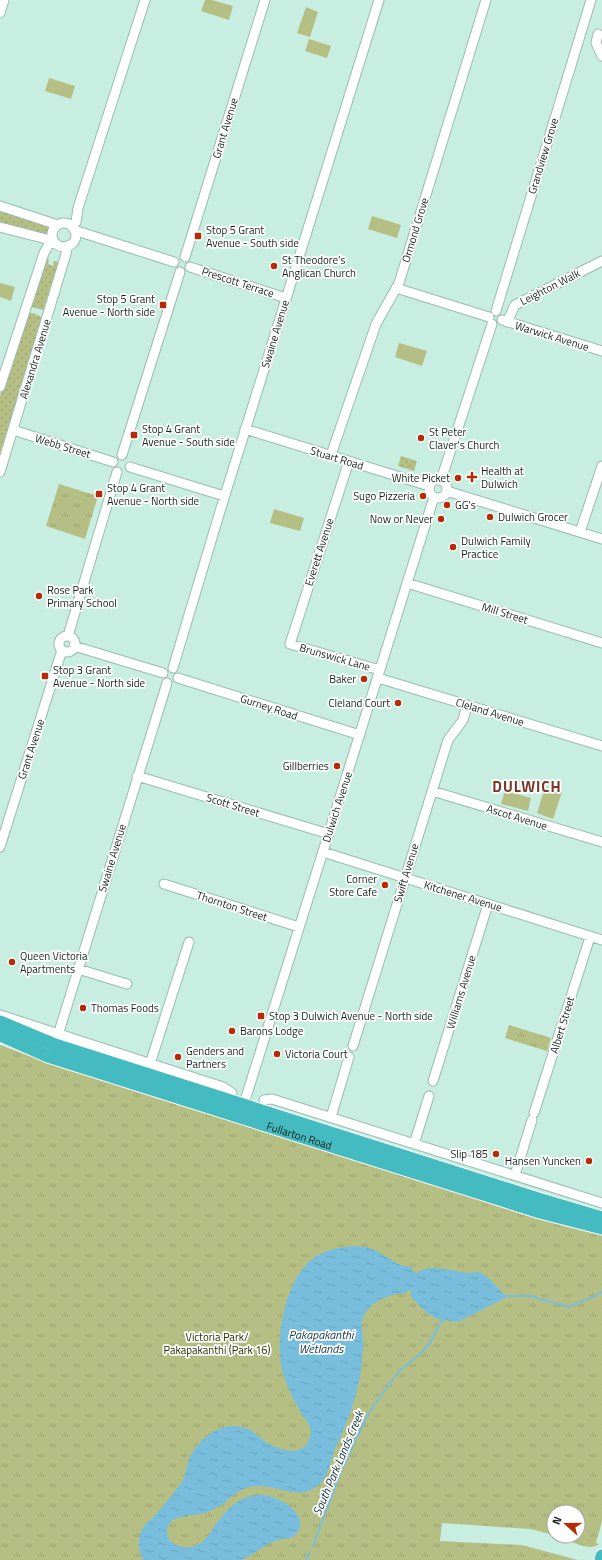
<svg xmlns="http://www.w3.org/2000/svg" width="602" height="1560" viewBox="0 0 602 1560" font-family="'Titillium Web',sans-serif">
<defs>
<pattern id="grass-dots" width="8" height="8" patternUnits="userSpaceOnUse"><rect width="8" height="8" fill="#b5bf84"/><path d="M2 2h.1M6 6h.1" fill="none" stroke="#9ba472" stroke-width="1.8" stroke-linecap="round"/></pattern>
<pattern id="park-tufts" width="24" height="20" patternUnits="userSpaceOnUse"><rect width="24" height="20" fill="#b5bf84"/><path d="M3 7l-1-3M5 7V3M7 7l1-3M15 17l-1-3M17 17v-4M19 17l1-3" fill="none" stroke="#9ba472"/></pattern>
<pattern id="water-ripples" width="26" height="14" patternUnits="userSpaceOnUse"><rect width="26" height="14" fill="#78bedc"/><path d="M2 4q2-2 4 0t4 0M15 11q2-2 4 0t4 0" fill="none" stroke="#67a3bc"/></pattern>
</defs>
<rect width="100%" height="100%" fill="#c7eee0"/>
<path fill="url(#grass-dots)" d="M0 209 52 225 49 230 48 235 0 225Z
M44 258 49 259 48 264 53 266 54 261 59 262 43 310 31 307Z
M29 312 40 316 42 319 0 453V396L26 314Z
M401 456 417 461 414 471 398 466Z"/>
<path fill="url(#park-tufts)" d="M59 484 98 496 85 539 46 526Z
M509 1025 551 1038 547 1051 505 1038Z
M0 1045 38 1059 539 1217 602 1232V1521L596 1543 599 1544C591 1551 578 1544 569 1541V1539L557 1536H578V1512H554V1535L530 1529 442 1523 440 1541 522 1545 578 1560H0Z"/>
<path fill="#b5bf84" d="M205 0H212L233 6 229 20 201 11Z
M306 7 318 12 310 37 297 33Z
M309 39 331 46 327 58 305 51Z
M49 78 75 86 71 99 45 91Z
M372 216 401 225 397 238 368 229Z
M0 283 15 287 11 301 0 297Z
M399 343 427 351 422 366 395 357Z
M274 509 304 518 300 531 270 523Z
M545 787 562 792 553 819 537 813Z
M505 791 531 798 528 811 501 804Z"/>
<path fill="url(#water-ripples)" d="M353 1246 366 1247 377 1251 398 1264 412 1268 413 1271 417 1273C430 1262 454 1272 469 1273 474 1273 477 1271 481 1273 491 1278 499 1290 507 1297L458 1322 437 1319 427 1313 411 1297V1291L408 1290 406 1293C390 1294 373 1300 364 1315 360 1323 363 1332 363 1340 364 1348 362 1355 362 1363 359 1390 350 1416 339 1441 338 1444 336 1446 335 1449 331 1459 330 1471 323 1480 301 1507 276 1481 250 1487 239 1489 231 1497 223 1504 217 1508 211 1510 205 1513 196 1516 173 1515 169 1524 160 1543 184 1553 199 1544 205 1541 210 1533 214 1527 227 1508 244 1490 269 1496 283 1499 311 1517 296 1534 291 1540 282 1538 275 1541 263 1546 253 1555 241 1560H144C137 1551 137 1536 144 1526 148 1521 153 1518 157 1513 164 1505 175 1492 181 1483 187 1475 186 1465 190 1457 197 1442 215 1426 233 1426 238 1426 245 1427 250 1430 256 1433 261 1439 267 1443 276 1448 295 1455 304 1447 309 1443 312 1434 310 1428 309 1423 305 1419 302 1415 296 1403 289 1392 285 1379 272 1346 284 1278 315 1257 327 1249 339 1248 353 1246Z"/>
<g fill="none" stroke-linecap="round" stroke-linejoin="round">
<path stroke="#78bedc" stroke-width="2" d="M504 1296H530L569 1307C581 1301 591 1299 602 1292
M313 1546 341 1471 367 1416 397 1373 421 1353 430 1343 439 1325 444 1319
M306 1560 310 1552"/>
<defs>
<path id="minor" d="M0 13 4 0
M598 34 596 43 602 56
M0 206 58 225
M52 235a12 12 0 1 1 24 0a12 12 0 1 1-24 0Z
M0 227 54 241
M72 227 76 222 78 208 145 0
M74 230 174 262
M185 257 265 0
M190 267 286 298
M396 288 489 317
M496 311 591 0
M502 320 602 351
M507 322 515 305 602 261
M0 387 44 253 49 244 55 243
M245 429 429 486
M13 430 113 462
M122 455 180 272
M331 455 376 324 399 283 486 0
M349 461 290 644 380 670
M130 467 224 496
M0 472 66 254 67 246
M429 489a9 9 0 1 1 18 0a9 9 0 1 1-18 0Z
M441 480 492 324
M447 491 602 539
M580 532 602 466
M407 583 602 643
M68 636 117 472
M59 644a8 8 0 1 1 16 0a8 8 0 1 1-16 0Z
M74 646 163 673
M173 668 221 508 379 0
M178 678 360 735
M378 678 602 746
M137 776 329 834
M432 791 602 842
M0 847 62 650
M323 852 602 940
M164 884 299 927
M78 969 127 984
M0 1015 223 1087 232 1093
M58 1035 167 683
M353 1046 448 740 463 720 467 705
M150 1064 189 942
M433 1081 488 904
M264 1100 272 1099 602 1203
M242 1110 434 497
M534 1113 590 937
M331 1117 349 1057
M414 1144 429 1096
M515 1175 532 1120"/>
<g id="highway">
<path d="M0 1022 55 1045 538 1199 602 1218"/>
<path id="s1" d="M0 1035 48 1056 540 1212 602 1228"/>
<path d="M601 1560 602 1556"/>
</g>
</defs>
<use href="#minor" stroke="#98bdb0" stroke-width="11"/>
<use href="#highway" stroke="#fff" stroke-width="15"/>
<use href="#minor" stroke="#fff" stroke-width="9"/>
<use href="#highway" stroke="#43bbc0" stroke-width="13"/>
</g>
<g fill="#b52a07" stroke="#fff" stroke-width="1.5">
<rect x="194" y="232" width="8" height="8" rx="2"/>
<circle cx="274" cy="266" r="4"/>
<rect x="159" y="301" width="8" height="8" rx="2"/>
<rect x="130" y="431" width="8" height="8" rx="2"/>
<circle cx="421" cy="438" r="4"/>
<path d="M470 471h4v4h4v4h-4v4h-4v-4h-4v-4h4z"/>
<circle cx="458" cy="478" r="4"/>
<rect x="95" y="490" width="8" height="8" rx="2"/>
<circle cx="423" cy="496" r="4"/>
<circle cx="447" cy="505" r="4"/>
<circle cx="490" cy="517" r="4"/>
<circle cx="441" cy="519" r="4"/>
<circle cx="453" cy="547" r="4"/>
<circle cx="39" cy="596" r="4"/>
<rect x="41" y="672" width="8" height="8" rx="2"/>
<circle cx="364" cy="679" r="4"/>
<circle cx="398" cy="703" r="4"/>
<circle cx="337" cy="766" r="4"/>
<circle cx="385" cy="885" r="4"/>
<circle cx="12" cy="962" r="4"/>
<circle cx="83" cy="1008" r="4"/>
<rect x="257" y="1012" width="8" height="8" rx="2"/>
<circle cx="232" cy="1031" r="4"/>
<circle cx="277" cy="1054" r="4"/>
<circle cx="178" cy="1057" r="4"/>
<circle cx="496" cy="1154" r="4"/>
<circle cx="589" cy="1161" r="4"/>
</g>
<g text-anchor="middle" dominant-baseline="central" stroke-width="3.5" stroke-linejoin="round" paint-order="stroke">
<g font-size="11" fill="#15231e" stroke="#fff">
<text transform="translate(225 128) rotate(-73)">Grant Avenue</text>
<text transform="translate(543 156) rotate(-73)">Grandview Grove</text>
<text transform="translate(415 230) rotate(-73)">Ormond Grove</text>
<text transform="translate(238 282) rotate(18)">Prescott Terrace</text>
<text transform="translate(550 287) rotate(-27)">Leighton Walk</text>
<text transform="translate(275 334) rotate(-73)">Swaine Avenue</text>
<text transform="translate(552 336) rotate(17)">Warwick Avenue</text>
<text transform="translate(35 359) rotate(-73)">Alexandra Avenue</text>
<text transform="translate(63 446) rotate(17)">Webb Street</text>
<text transform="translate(337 458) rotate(17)">Stuart Road</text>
<text transform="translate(319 552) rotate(-72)">Everett Avenue</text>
<text transform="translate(505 613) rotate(17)">Mill Street</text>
<text transform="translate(335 657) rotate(16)">Brunswick Lane</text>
<text transform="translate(269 707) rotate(18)">Gurney Road</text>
<text transform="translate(490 712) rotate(17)">Cleland Avenue</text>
<text transform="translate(31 749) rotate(-72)">Grant Avenue</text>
<text transform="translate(233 805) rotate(17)">Scott Street</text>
<text transform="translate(337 807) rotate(-72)">Dulwich Avenue</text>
<text transform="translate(517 817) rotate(17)">Ascot Avenue</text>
<text transform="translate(112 858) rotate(-73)">Swaine Avenue</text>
<text transform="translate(406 873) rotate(-73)">Swift Avenue</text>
<text transform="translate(463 896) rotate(17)">Kitchener Avenue</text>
<text transform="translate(232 906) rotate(18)">Thornton Street</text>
<text transform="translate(461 992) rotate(-73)">Williams Avenue</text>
<text transform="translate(562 1025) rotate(-73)">Albert Street</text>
<text stroke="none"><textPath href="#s1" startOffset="316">Fullarton Road</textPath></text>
</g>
<g font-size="11" fill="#15231e" stroke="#fff" text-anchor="start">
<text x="206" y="230">Stop 5 Grant<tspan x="206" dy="13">Avenue - South side</tspan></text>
<text x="282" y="260">St Theodore’s<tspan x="282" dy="13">Anglican Church</tspan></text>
<text x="155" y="299" text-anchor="end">Stop 5 Grant<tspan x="155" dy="13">Avenue - North side</tspan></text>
<text x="142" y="429">Stop 4 Grant<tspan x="142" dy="13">Avenue - South side</tspan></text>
<text x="429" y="432">St Peter<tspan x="429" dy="13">Claver's Church</tspan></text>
<text x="481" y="471">Health at<tspan x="481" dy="13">Dulwich</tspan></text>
<text x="450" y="478" text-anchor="end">White Picket</text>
<text x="107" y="488">Stop 4 Grant<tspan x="107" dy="13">Avenue - North side</tspan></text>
<text x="415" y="496" text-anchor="end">Sugo Pizzeria</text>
<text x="455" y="505">GG's</text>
<text x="498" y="517">Dulwich Grocer</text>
<text x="433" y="519" text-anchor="end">Now or Never</text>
<text x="461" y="541">Dulwich Family<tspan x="461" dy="13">Practice</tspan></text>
<text x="47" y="590">Rose Park<tspan x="47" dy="13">Primary School</tspan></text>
<text x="53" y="670">Stop 3 Grant<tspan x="53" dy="13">Avenue - North side</tspan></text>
<text x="356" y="679" text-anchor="end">Baker</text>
<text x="390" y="703" text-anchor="end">Cleland Court</text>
<text x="329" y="766" text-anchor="end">Gillberries</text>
<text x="377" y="879" text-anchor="end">Corner<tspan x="377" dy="13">Store Cafe</tspan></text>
<text x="20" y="956">Queen Victoria<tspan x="20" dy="13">Apartments</tspan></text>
<text x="91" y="1008">Thomas Foods</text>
<text x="269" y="1016">Stop 3 Dulwich Avenue - North side</text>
<text x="240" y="1031">Barons Lodge</text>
<text x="186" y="1051">Genders and<tspan x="186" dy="13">Partners</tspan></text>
<text x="285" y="1054">Victoria Court</text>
<text x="488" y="1154" text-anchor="end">Slip 185</text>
<text x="581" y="1161" text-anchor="end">Hansen Yuncken</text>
</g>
<g font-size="11" fill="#282d00" stroke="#fff">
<text x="217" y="1337">Victoria Park/<tspan x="217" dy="13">Pakapakanthi (Park 16)</tspan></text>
</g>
<g font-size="12" font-style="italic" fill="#133441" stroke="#fff">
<text x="321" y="1334">Pakapakanthi<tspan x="321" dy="14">Wetlands</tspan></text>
<text transform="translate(338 1463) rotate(-67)">South Park Lands Creek</text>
</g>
<g font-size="15" font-weight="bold" letter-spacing="1" fill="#7c3728" stroke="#fff">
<text x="527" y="786">DULWICH</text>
</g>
</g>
<g transform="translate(566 1524) rotate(291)"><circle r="19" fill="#ffffff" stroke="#a1a7a5"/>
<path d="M0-3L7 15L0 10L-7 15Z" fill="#b52a07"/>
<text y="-6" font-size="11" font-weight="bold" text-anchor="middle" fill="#15231e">N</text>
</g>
</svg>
